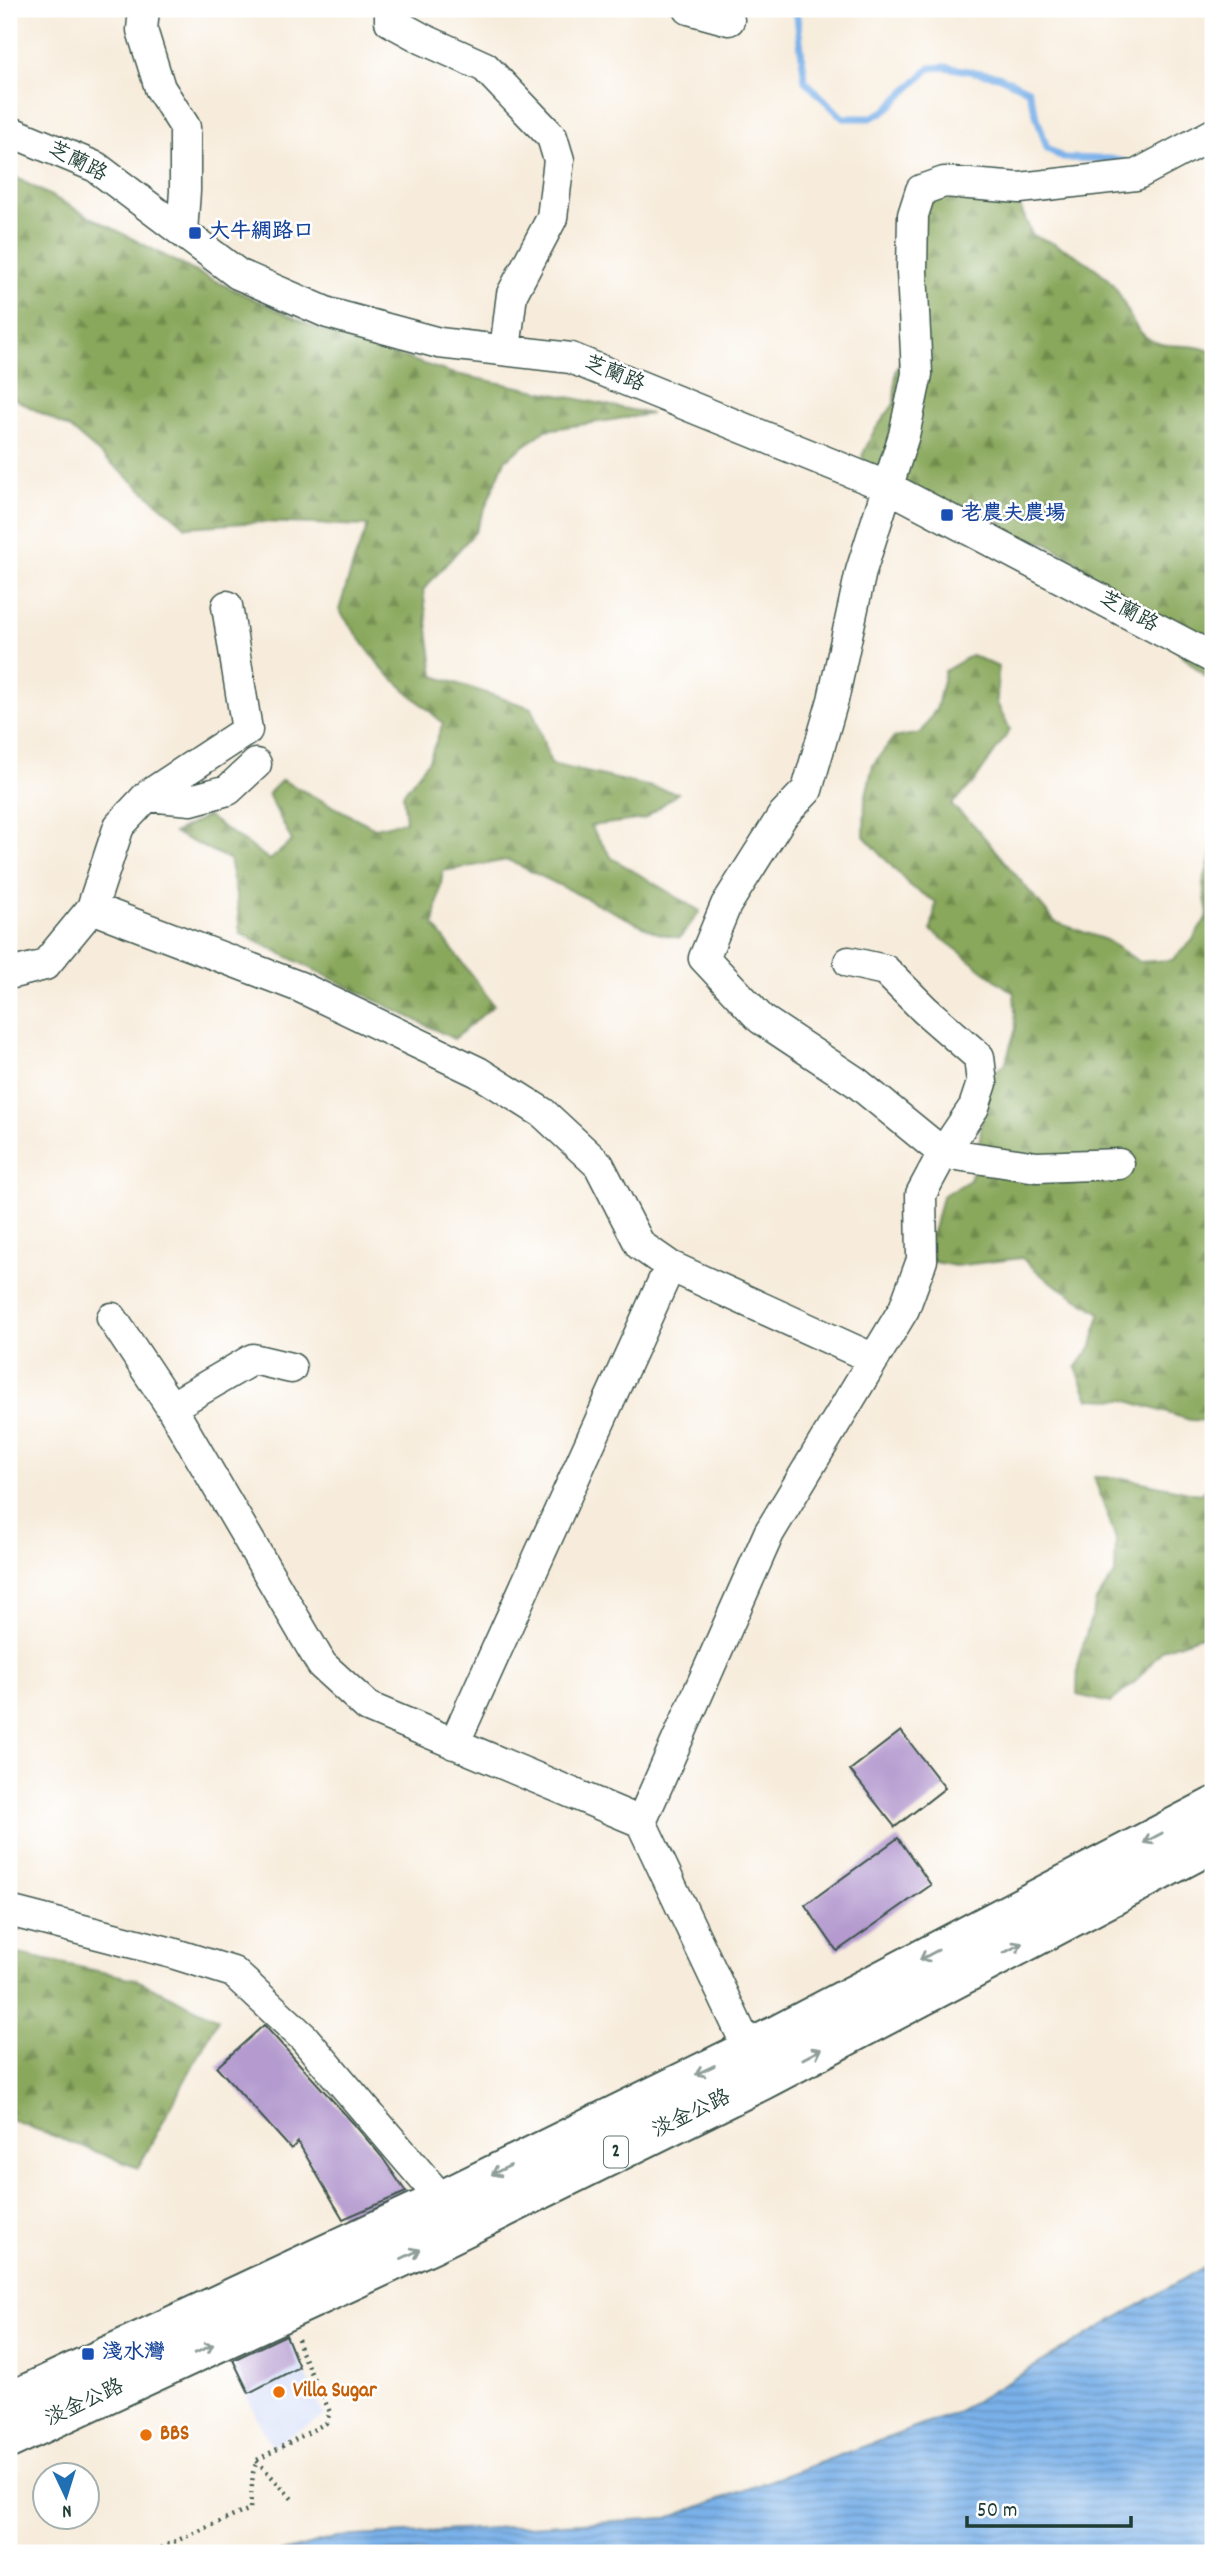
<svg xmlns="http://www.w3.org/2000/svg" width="1222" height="2562" viewBox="0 0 1222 2562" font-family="Dekko,'LXGW WenKai TC',sans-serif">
<defs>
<pattern id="forest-firs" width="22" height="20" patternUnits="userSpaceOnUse" patternTransform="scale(1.75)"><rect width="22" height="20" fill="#89a85b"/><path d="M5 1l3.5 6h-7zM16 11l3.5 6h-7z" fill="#6f8a4c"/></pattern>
<pattern id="water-rules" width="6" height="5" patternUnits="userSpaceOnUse" patternTransform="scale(1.75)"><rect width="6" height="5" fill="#7ab1e9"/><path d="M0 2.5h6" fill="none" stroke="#6391be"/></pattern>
</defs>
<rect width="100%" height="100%" fill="#fff"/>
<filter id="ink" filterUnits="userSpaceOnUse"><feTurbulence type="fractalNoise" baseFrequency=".0143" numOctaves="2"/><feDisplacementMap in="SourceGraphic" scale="14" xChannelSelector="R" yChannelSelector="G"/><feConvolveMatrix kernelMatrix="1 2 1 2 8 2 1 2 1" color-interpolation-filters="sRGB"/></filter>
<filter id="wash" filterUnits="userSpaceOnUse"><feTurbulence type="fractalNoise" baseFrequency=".00686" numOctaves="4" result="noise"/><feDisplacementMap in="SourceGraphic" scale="28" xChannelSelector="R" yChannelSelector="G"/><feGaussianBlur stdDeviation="1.57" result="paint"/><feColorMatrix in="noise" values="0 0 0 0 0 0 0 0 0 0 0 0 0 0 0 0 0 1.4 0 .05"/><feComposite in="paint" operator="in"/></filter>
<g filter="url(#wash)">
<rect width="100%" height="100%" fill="#f7ecdb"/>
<path fill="#d0daf9" d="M285 2328 325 2416 271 2446 228 2358Z"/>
<path fill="url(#forest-firs)" stroke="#547248" stroke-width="2" d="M9 174 192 270 318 329 451 373 651 414 546 430 505 460 475 532 423 590 434 676 532 708 551 764 678 793 644 819 590 826 612 858 700 911 680 938 657 933 508 860 443 871 434 925 494 1005 454 1039 240 933 237 899 229 859 174 833 207 816 270 860 292 841 268 794 282 780 375 828 406 821 403 794 429 760 443 723 382 669 339 610 355 558 368 526 261 522 186 527 71 429 9 396Z
M936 188H997L1019 204 1032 235C1058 244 1097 264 1114 286 1126 302 1129 324 1146 337 1166 352 1194 340 1213 353V683L1077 562 1047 543 1014 535 987 508 947 504 878 487 862 456 874 431 894 404 896 372 907 340 901 244Z
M972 655 998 667 997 703 1010 730 974 782 951 805 974 825 1055 922 1106 940 1140 962 1172 960 1192 941 1208 915 1203 884 1213 849V1421L1190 1420 1125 1400 1089 1399 1076 1368 1092 1346 1100 1313 1045 1278 1022 1258 955 1266 915 1258 934 1229 942 1196 970 1180C981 1141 985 1124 977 1084L1005 1064 1016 1028 1014 993C985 974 960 950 931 931L936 902 910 886 864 836 865 800 873 765 893 738 921 733 937 707 945 671Z
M1094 1477 1123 1478 1199 1494 1213 1485V1632L1163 1649 1137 1680 1110 1703 1077 1695 1078 1662 1096 1601 1115 1574 1116 1539Z
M9 1952 135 1979 218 2019 138 2168 9 2119Z"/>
<path fill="url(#water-rules)" stroke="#4c778e" stroke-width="2" d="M1213 2264V2553H279L338 2537 668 2518 953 2414 1204 2267Z"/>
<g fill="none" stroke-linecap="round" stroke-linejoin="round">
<path stroke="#7ab1e9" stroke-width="7" d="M796 9 805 81 843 118H870L885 111 930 68 945 67 998 76 1028 90 1047 148 1063 158 1110 159 1125 162"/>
</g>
<g id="blocks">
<path fill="#b49acf" d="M901 1731 945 1788 895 1827 850 1770Z
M898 1838 931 1885 837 1951 805 1905Z
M264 2025 353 2123 382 2157 406 2192 343 2219 298 2142 291 2149 217 2067Z
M286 2335 299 2367 249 2393 233 2360Z"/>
</g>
</g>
<g filter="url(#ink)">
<use href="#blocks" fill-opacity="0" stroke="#3f574d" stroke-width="2"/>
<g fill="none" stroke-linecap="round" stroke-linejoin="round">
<defs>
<path id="minor" d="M144 9 142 30 160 88 185 127V191L182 232
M390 9V21L423 39 485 67 552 137 559 160 552 218 512 294 505 350
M689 9 729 20
M9 131 96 167 238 274 328 313 439 343 571 358 888 487 1213 658
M227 606 247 730 147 796 119 826 92 908 300 987 478 1072 543 1113 599 1165 640 1245 670 1266 874 1359
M147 796 191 800 228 790 256 764
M9 974 45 965 92 908
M1119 1164 1037 1167 943 1153 856 1082 761 1019 704 958 726 905 783 815 807 790 833 700 861 571 904 435 917 374 912 271 913 215 921 190 944 182 1020 188 1136 175 1213 134
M112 1318 171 1407 322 1665 368 1707 641 1822
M171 1407 253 1359 291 1368
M454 1744 670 1266
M9 1911 172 1953 233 1972 304 2038 442 2200 452 2219
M757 2067 641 1822 769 1533 904 1309 922 1260 921 1194 943 1153 974 1107 982 1083 979 1057 925 1010 885 970 849 962"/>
<path id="major" d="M9 2402 442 2200 748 2050 1213 1807
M9 2439 435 2242 763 2080 1213 1843"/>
</defs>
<use href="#minor" stroke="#3f574d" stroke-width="33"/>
<use href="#major" stroke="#3f574d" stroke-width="42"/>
<path stroke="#3f574d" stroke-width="4.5" stroke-dasharray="2 5" stroke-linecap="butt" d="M257 2461 295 2502
M9 2544 13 2553
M148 2553 250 2509 253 2473 257 2460 326 2423 330 2412 300 2350 298 2338 301 2337"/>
<use href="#minor" stroke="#fff" stroke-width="30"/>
<use href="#major" stroke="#fff" stroke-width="38"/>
</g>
<defs><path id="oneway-shaft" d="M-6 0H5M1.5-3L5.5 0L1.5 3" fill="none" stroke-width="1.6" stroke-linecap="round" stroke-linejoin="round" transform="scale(1.75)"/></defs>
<g stroke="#8f9e9a">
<use href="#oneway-shaft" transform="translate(1153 1838) rotate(152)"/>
<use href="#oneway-shaft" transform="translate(1013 1948) rotate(-28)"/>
<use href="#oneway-shaft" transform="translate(929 1955) rotate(152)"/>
<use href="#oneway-shaft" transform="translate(812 2054) rotate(-28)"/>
<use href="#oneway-shaft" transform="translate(705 2070) rotate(154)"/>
<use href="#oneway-shaft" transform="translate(501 2170) rotate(154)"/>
<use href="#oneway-shaft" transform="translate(411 2254) rotate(-25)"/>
<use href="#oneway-shaft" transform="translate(204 2349) rotate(-25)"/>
</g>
</g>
<g fill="#1a4fb4" stroke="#fff" stroke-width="2.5">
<rect x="188" y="226" width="14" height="14" rx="3.5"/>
<rect x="940" y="508" width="14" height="14" rx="3.5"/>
<rect x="81" y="2347" width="14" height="14" rx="3.5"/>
</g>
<g fill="#e8710a" stroke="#fff" stroke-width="2.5">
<circle cx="279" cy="2392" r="7"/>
<circle cx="146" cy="2435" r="7"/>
</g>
<g text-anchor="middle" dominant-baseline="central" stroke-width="5" stroke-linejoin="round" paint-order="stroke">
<rect fill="#fff" stroke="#627771" stroke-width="2" x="604" y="2136.5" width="24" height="31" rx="5"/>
<g font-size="19" font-weight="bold" fill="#1f3d34">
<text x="616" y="2152">2</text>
</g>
<g font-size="21" fill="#1f3d34" stroke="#fff">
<text transform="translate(77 163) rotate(27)">芝蘭路</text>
<text transform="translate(614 375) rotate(22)">芝蘭路</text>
<text transform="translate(1128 613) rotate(28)">芝蘭路</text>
<text transform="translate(692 2115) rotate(-26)">淡金公路</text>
<text transform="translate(85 2404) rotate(-25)">淡金公路</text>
</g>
<g font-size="21" font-weight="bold" fill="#164399" stroke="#fff" text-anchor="start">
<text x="209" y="233">大牛綢路口</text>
<text x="961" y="515">老農夫農場</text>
<text x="102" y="2354">淺水灣</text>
</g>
<g font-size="21" font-weight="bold" fill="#c56008" stroke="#fff" text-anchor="start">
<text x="293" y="2392">Villa Sugar</text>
<text x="160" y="2435">BBS</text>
</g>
</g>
<rect width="1222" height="2562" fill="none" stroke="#fff" stroke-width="35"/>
<g transform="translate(66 2496) rotate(176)"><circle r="33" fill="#ffffff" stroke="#a5b1ae" stroke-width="2"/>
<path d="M0-5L12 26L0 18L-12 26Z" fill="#1f6fb2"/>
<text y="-10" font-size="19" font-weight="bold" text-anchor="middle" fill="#1f3d34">N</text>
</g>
<path d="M967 2516v10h164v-10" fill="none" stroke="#1f3d34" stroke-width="3.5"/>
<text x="977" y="2516" font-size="21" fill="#1f3d34" stroke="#ffffff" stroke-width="5" paint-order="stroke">50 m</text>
</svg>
